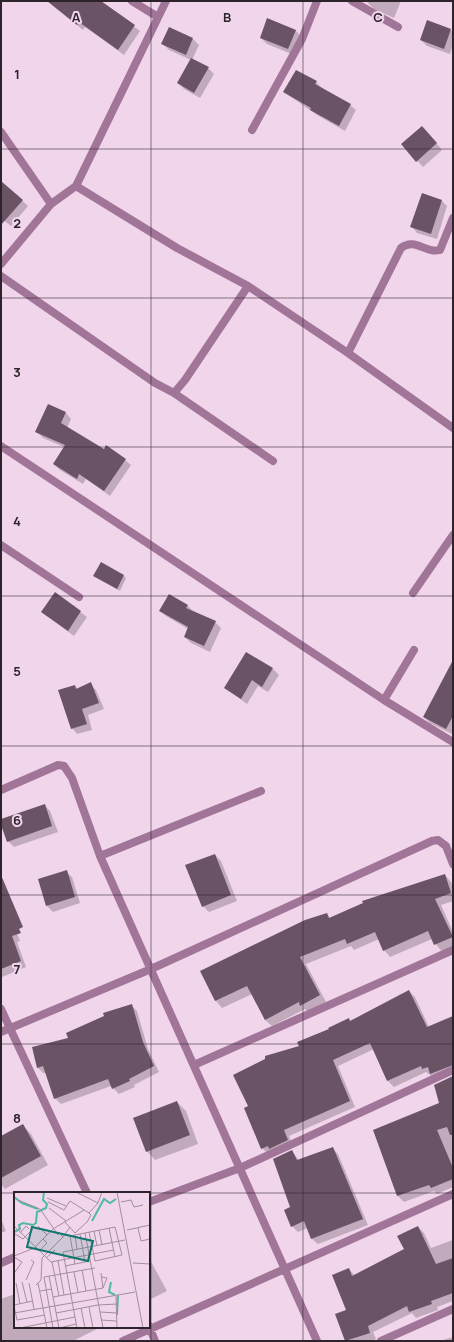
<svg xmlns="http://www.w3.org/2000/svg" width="454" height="1342" viewBox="0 0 454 1342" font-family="Manrope,sans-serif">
<rect width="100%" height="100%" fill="#f1d5eb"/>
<path fill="#0003" d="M48 1H100L140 31 124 55 85 27 83 30Z
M369 1H401L394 18 374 9 368 3Z
M169 29 193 39 199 45 192 60 208 68 214 74 200 98 184 89 178 83 191 60 169 50 163 44Z
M295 30 301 36 294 55 267 44 261 38Z
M450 30 453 32V45L450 54 427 46 421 40Z
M316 82 322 88 350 105 356 110 345 131 317 115 284 92Z
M428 133 442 150 423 167 402 144Z
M1 182 28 206 11 226 1 218Z
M442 201 447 206 437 239 417 233 412 227Z
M66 413 71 419 67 428 104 450 125 460 131 465 110 496 86 479 83 484 60 470 54 464 64 447 43 438 37 432Z
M95 576H124L126 578 120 591Z
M55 593 87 617 74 636 42 612Z
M187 605 193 611 215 622 221 628 210 652 191 643 185 637 188 629 166 616 160 610Z
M246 653 273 669 279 675 268 692 258 686 247 704 225 688Z
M453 674V733L452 734 430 723 424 717Z
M90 684 96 690 104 709 88 715 92 730 77 734 72 728 75 686 78 689Z
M44 805 50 811 58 832 14 847 8 841 1 820Z
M215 855 221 861 237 901 209 912 203 906Z
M66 872 72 877 80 903 53 912 47 906 39 880Z
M445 875 451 882 453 887V901L441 905 453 932V947L442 952 432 939 390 957 384 950 379 939 354 950 351 946 306 964 326 1002 308 1012 305 1009 272 1026 265 1020 252 994 222 1008 216 1001 202 971 326 914 331 919Z
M1 917 12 921 20 941 17 942 26 967 2 977Z
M409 991 415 997 429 1027 453 1017V1072L437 1080 426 1072 394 1087 388 1081 374 1049 338 1066 355 1107 289 1136 293 1146 268 1154 262 1148 249 1107 300 1047Z
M131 1005 137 1011 148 1049 159 1072 134 1085 135 1087 119 1094 111 1086 61 1104 55 1098 46 1073H43L37 1067 69 1039 105 1017Z
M453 1077V1187L437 1194 434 1191 404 1202 398 1196 374 1130 441 1104Z
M177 1102 186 1111 198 1144 155 1160 147 1151Z
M23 1125 31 1134 48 1165 5 1189 1 1184V1137Z
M332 1148 338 1154 368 1225 318 1244 312 1239 308 1228 298 1232 292 1226V1151L300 1162Z
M1 1219 6 1231 1 1233Z
M418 1227 424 1233 431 1248 453 1240V1301L437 1307 438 1310 416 1318 412 1313 373 1332 376 1339 371 1341H346L336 1315 348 1310 349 1269 355 1276 405 1250Z
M149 1258 167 1291 151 1299 149 1297Z
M15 1294V1327H101L73 1341H1V1299Z
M453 1337V1341H440Z"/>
<path fill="#6b5366" d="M47 1H101L135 25 118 50 79 22 77 25Z
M267 18 296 30 288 49 260 38Z
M427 20 451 29 444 49 420 40Z
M169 27 193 38 186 55 161 44Z
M191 58 209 67 194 93 177 83Z
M296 70 317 81 315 84 351 104 339 126 310 110 311 108 283 92Z
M422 126 437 143 416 162 401 144Z
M1 181 23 200 1 225Z
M422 193 442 200 431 234 410 227Z
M48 404 66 412 61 423 104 449 106 445 126 459 104 491 79 474 77 479 53 464 65 445 35 432Z
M101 562 124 575 117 589 93 576Z
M55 592 81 611 68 631 41 612Z
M169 594 188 605 186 608 216 621 204 646 184 637 188 627 159 611Z
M246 652 273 668 262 687 252 680 241 699 224 688Z
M453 660V716L446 729 423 717Z
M91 682 99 703 82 709 87 724 71 729 58 690 75 685 76 689Z
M45 804 52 826 7 842 1 825V819Z
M215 854 231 895 202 907 185 865Z
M67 870 75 897 46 906 38 879Z
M445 874 451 893 435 899 453 937 434 945 428 931 383 951 375 932 347 944 345 939 300 957 320 995 300 1006 299 1002 265 1020 247 986 215 1001 200 971 305 920 327 913 329 918 363 903 362 901Z
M1 875 23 927 19 929 21 933 12 936 21 961 1 969Z
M409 990 427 1027 453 1016V1065L430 1074 428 1067 422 1069 421 1066 387 1081 370 1043 333 1060 350 1101 284 1130 288 1140 269 1149 268 1146 261 1149 244 1108 248 1106 233 1075 265 1059V1056L299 1046 297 1042 329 1029 328 1028 349 1018 350 1021Z
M132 1004 143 1042 154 1066 129 1079 130 1081 112 1089 108 1079 54 1099 43 1066 37 1068 32 1047 68 1038 66 1033 104 1016 103 1013Z
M453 1076V1135H450L447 1127 437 1130 453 1168V1179L431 1188 429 1185 397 1196 373 1130 439 1103 434 1085Z
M177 1101 190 1135 146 1152 133 1118Z
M23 1124 41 1156 1 1178V1136Z
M333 1147 363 1219 311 1239 304 1221 291 1227 284 1210 290 1207 273 1159 292 1150 297 1160Z
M418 1226 436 1264 453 1258V1293L431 1301 432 1304 409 1312 407 1306 368 1326 370 1333 345 1341 335 1314 346 1310 332 1275 349 1268 352 1276 404 1249 397 1236Z"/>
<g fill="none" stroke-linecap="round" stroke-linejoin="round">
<path stroke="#a17598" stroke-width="8" d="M132 1 158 17
M352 1 398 27
M252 130 302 39 317 1
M1 132 51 204
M76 186 177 248 248 286 348 353 453 428
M1 264 51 204 76 186 166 1
M1 276 155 383 174 393 185 380 248 286
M348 353 401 248C415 237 426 254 440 250L453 218
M174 393 273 461
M1 446 384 700 414 650
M1 545 79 597
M413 593 453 535
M384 700 453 742
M1 790 58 765 64 766 72 778 100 856 317 1341
M100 856 261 791
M1 1009 87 1193
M1 1032 151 969 432 841 438 840 446 846 453 864
M194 1065 453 950
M149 1202 240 1168 453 1070
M1 1263 15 1257
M149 1326 155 1341
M123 1341 453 1194
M381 1341 453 1309"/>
</g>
<path fill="none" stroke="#2d232b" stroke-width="1" stroke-opacity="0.55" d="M151 1V1341M303 1V1341M1 149H453M1 298H453M1 447H453M1 596H453M1 746H453M1 895H453M1 1044H453M1 1193H453"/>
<g transform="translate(14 1192)">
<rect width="136" height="136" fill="#f1d5eb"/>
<path fill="none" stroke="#51b9a4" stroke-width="2" d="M0 5 8 11 24 17M78 29 90 7 96 11 102 7M0 40 6 37 5 33 9 31 19 33 22 31 23 20 32 16 33 12 29 8 30 0M97 90 95 100 101 103M103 123 104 103"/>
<path fill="none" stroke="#a38e9e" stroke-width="1" d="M62 0 84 11M103 0 129 136M33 6 52 14M4 8 26 17 44 43M34 10 50 18 56 9 75 21M107 10 117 8 120 15 129 13M35 16 52 29M75 21 84 11 88 0M51 30 61 41 73 30 77 23 75 21M0 34 37 70 100 58M24 34 33 43M95 36 101 65M124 36 127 49 136 47M85 38 88 53M113 38 136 33M80 39 83 54M6 41 12 34 15 37M71 41 89 136M1 42 9 47 19 37M66 42 71 70M61 43 63 57M49 45 56 35M22 54 39 37 70 18M26 58 33 51 29 47M0 64 23 55M0 65 8 70 1 80M32 66 41 58M44 69 50 103M38 70 45 104M119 71 136 72M61 72 56 44 101 35 108 63 81 69 75 40M51 74 76 69M68 78 72 99M60 80 64 100M35 84 45 136 62 132M87 85 93 86 89 96M12 88 20 70 17 68M8 90 13 110M2 91 6 112M15 91 20 117M24 91 33 136M22 93 27 88 28 66 49 45 47 43M26 99 38 97M102 104 103 136M39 105 89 96 87 81M0 113 19 109M0 114 3 128 31 123M75 115 79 136M67 116 71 136M86 120 103 121M0 121 121 100M42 121 84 113 104 112M87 128 102 129M6 136 61 125M39 136 30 85 81 76M63 136 49 60 111 48"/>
<path fill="#0f766e" fill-opacity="0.15" stroke="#0f766e" stroke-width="2" d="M18 35 79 49 74 69 13 55Z"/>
<rect width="136" height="136" fill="none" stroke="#2d232b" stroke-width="2"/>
</g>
<g font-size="13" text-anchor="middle" font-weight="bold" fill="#2d232b" stroke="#f1d5eb" stroke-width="4" stroke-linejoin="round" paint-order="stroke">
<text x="76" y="22">A</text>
<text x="227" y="22">B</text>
<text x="378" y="22">C</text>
<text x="17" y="79">1</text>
<text x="17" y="228">2</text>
<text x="17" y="377">3</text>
<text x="17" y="526">4</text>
<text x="17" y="676">5</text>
<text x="17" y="825">6</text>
<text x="17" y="974">7</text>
<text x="17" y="1123">8</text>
</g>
<rect width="454" height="1342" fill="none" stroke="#2d232b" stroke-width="4"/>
</svg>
